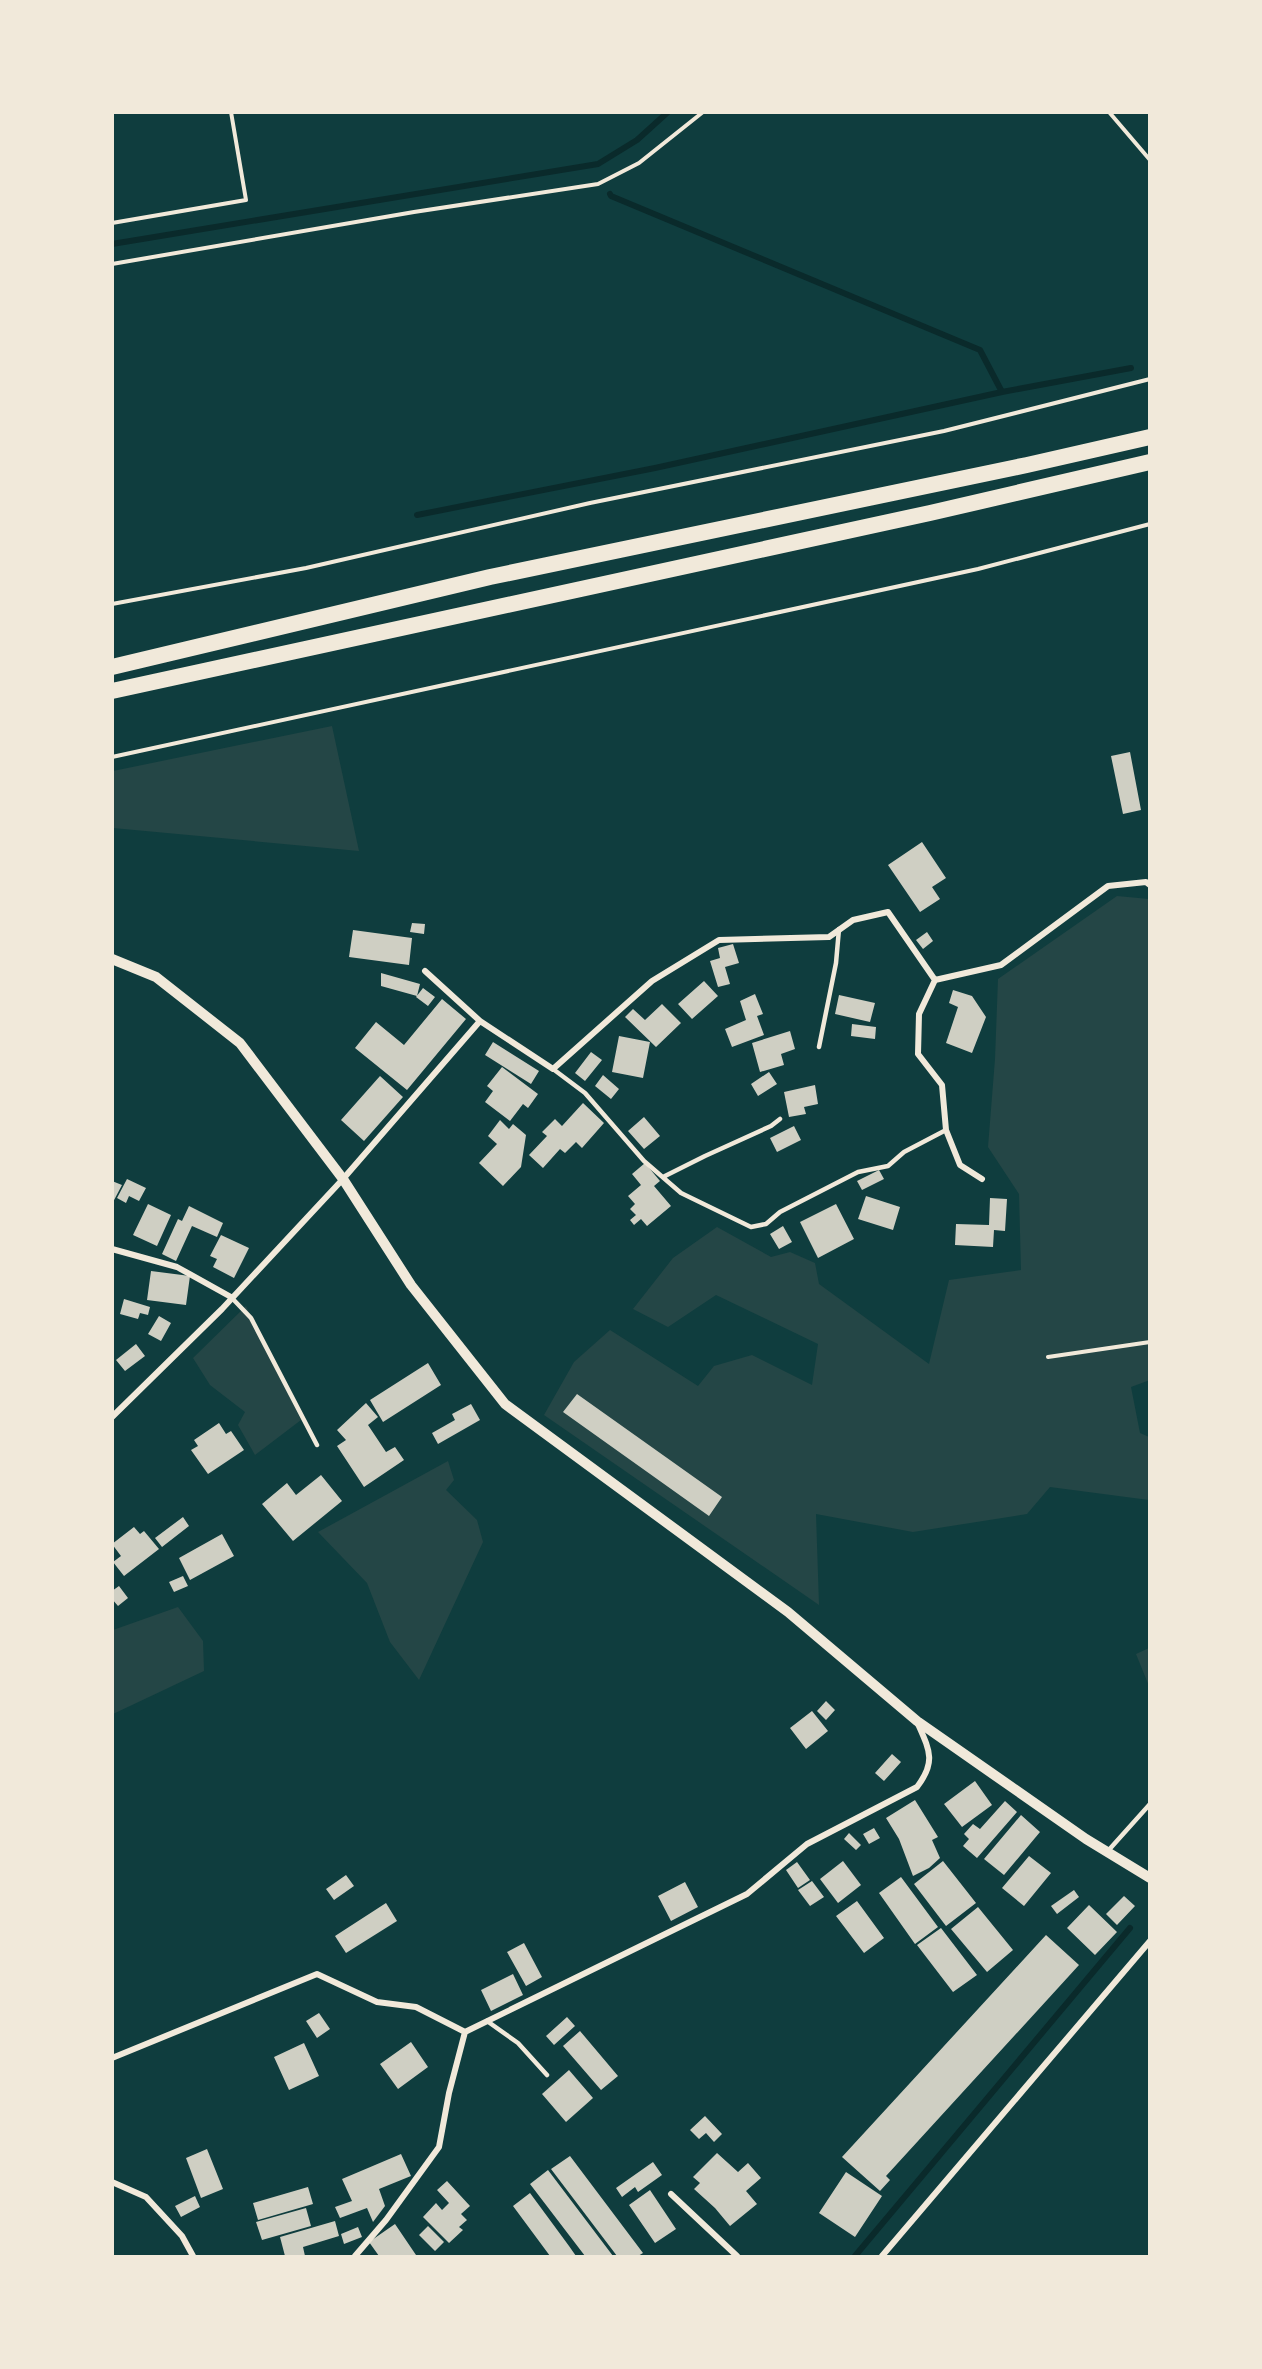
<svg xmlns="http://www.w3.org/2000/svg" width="1262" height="2369" viewBox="0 0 1262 2369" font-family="Manrope,sans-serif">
<rect width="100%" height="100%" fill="#0f3d3e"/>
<path fill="#244646" d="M332 726 359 851 113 828V771Z
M1117 896 1149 899 1150 1380 1131 1387 1140 1433 1149 1437V1500L1050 1487 1027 1514 913 1532 816 1514 819 1605 544 1415 574 1362 610 1330 698 1386 714 1366 752 1355 812 1385 818 1344 716 1295 668 1327 633 1309 673 1258 717 1227 771 1257 790 1252 815 1263 819 1284 929 1364 949 1280 1021 1270 1019 1194 988 1147 995 1059 998 979Z
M246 1306 301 1420 255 1455 238 1425 245 1412 210 1385 193 1358Z
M448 1461 454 1480 446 1490 477 1520 483 1542 419 1680 390 1642 367 1583 318 1532Z
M178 1607 203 1641 204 1671 113 1714V1630Z
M1149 1648V1686L1136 1654Z"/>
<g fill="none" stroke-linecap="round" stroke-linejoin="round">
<path stroke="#0a2a2b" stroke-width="6" d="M610 194 611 196 980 350 1002 392 1131 368
M112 244 598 164 637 140 668 112
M417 515 655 468 1002 392
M855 2256 1130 1928"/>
</g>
<path fill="#cfcfc3" d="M1130 752 1141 810 1123 814 1111 756Z
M922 842 946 878 932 887 940 899 920 912 888 865Z
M412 923 425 924 424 934 410 932Z
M353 930 412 938 409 965 349 957Z
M927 932 933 941 923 949 916 940Z
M733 944 739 963 725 967 730 984 718 987 710 961 720 958 718 948Z
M381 973 420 984 417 996 381 986Z
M704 981 718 996 692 1019 678 1004Z
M423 988 435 997 428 1006 416 997Z
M953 990 972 996 986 1017 972 1053 946 1043 958 1007 949 1003Z
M755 994 763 1014 757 1016 764 1035 732 1047 725 1029 746 1020 740 1001Z
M839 995 875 1003 870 1022 835 1014Z
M442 999 466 1019 407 1090 355 1048 376 1022 404 1045Z
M662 1004 681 1023 656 1047 625 1017 633 1009 645 1020Z
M852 1024 876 1027 875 1039 851 1036Z
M790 1031 795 1049 781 1054 784 1065 760 1072 752 1043Z
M619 1036 650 1042 643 1078 612 1072Z
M493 1042 539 1071 531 1084 485 1055Z
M591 1052 602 1060 585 1081 575 1073Z
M502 1067 538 1094 528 1108 523 1104 510 1121 485 1102 493 1091 487 1086Z
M769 1072 777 1084 758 1096 751 1084Z
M603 1075 619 1089 611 1099 595 1086Z
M380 1076 403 1097 364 1141 341 1120Z
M815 1085 818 1104 804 1107 806 1114 789 1117 784 1092Z
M583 1103 604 1123 582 1148 576 1142 565 1153 560 1149 543 1168 529 1155 547 1136 542 1132 555 1119 562 1126Z
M644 1117 660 1136 644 1149 628 1131Z
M500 1120 509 1129 513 1124 526 1135 521 1167 503 1186 479 1163 497 1144 488 1136Z
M794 1126 801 1140 777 1152 770 1138Z
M645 1163 660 1181 654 1186 671 1206 647 1226 641 1219 634 1225 630 1220 636 1215 630 1209 635 1204 628 1196 641 1185 632 1174Z
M879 1170 884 1179 862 1190 857 1181Z
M127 1179 146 1188 139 1201 129 1196 126 1203 117 1198Z
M112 1181 122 1185 112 1204Z
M866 1196 900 1207 893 1230 858 1219Z
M990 1198 1007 1199 1005 1231 994 1230 993 1247 955 1245 956 1224 989 1225Z
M148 1204 171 1215 157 1246 133 1235Z
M836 1204 854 1239 818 1258 800 1222Z
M189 1206 223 1223 217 1237 192 1226 176 1261 162 1254 178 1219 182 1221Z
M783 1226 792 1242 779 1249 770 1234Z
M221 1235 249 1248 234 1278 213 1267 217 1259 210 1256Z
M151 1271 190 1276 186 1305 147 1300Z
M124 1299 150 1307 148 1315 140 1313 138 1319 120 1314Z
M159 1316 171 1323 161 1341 148 1334Z
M136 1344 145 1356 125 1371 116 1360Z
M428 1363 441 1385 383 1422 370 1400Z
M577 1394 722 1497 709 1516 563 1412Z
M366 1403 378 1417 368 1425 386 1452 395 1447 404 1460 364 1487 337 1446 346 1440 337 1430Z
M471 1404 480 1420 438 1444 432 1433 455 1420 452 1414Z
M219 1423 226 1434 231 1431 244 1450 208 1474 191 1450 198 1446 194 1440Z
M321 1475 342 1501 293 1541 262 1504 287 1483 296 1495Z
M183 1517 189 1526 162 1547 155 1538Z
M134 1527 140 1534 144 1531 159 1549 124 1576 113 1562 121 1556 112 1544Z
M222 1534 234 1556 190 1580 179 1558Z
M183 1576 188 1586 174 1592 169 1582Z
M119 1586 128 1598 118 1606 112 1599V1591Z
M826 1701 835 1710 826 1720 817 1711Z
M812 1711 828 1731 806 1749 790 1728Z
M892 1754 901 1762 884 1781 875 1773Z
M975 1781 992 1805 962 1827 944 1804Z
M915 1800 938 1837 932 1840 940 1858 929 1868 913 1876 899 1839 886 1818Z
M1005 1801 1017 1812 977 1858 963 1846 969 1839 964 1834 973 1824 980 1829Z
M1021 1815 1040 1832 1004 1875 984 1859Z
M874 1828 880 1838 869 1844 863 1834Z
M849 1833 861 1845 856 1850 844 1839Z
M1029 1856 1051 1873 1024 1906 1002 1888Z
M843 1861 861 1885 838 1903 820 1879Z
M943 1861 976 1903 946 1926 914 1884Z
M797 1862 810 1880 798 1888 786 1870Z
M346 1875 354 1886 334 1900 326 1889Z
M901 1877 938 1927 915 1944 879 1893Z
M812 1881 824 1897 810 1906 798 1890Z
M685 1882 698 1907 671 1921 658 1896Z
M1074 1890 1079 1897 1057 1914 1051 1906Z
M1124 1896 1135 1906 1117 1925 1106 1914Z
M857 1901 884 1938 864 1953 836 1916Z
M386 1903 397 1921 346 1953 335 1936Z
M1089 1905 1117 1932 1095 1955 1067 1928Z
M978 1907 1013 1950 987 1972 951 1929Z
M941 1928 977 1975 953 1992 917 1945Z
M1046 1935 1079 1965 886 2176 890 2180 880 2191 842 2157Z
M524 1943 542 1977 526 1986 507 1952Z
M513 1974 523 1995 491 2011 481 1990Z
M319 2013 330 2029 317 2038 306 2021Z
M567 2017 575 2026 554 2045 546 2036Z
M580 2031 618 2076 601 2090 563 2046Z
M411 2042 428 2067 398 2089 380 2064Z
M304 2043 319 2076 289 2090 274 2057Z
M569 2070 593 2098 566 2122 542 2094Z
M705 2116 722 2134 714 2142 706 2133 699 2139 690 2130Z
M207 2149 223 2189 201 2198 186 2158Z
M717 2153 738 2172 748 2163 761 2178 746 2191 757 2204 730 2226 715 2208 694 2189 700 2183 693 2177Z
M401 2154 411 2176 379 2189 385 2206 373 2222 367 2208 340 2218 335 2207 352 2201 342 2179Z
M570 2156 643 2253 638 2256H617L551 2169Z
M653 2162 662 2175 638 2192 635 2187 622 2197 616 2188Z
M548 2170 613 2256H585L530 2184Z
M846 2172 882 2196 855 2237 819 2213Z
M447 2181 470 2206 461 2214 467 2220 459 2227 463 2230 449 2243 423 2217 436 2203 442 2210 449 2203 437 2190Z
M308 2187 313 2204 258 2220 253 2203Z
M650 2190 676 2229 655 2243 629 2205Z
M530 2193 569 2246 576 2256H550L513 2206Z
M195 2196 200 2207 181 2217 175 2206Z
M306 2208 311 2226 262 2240 256 2222Z
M335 2221 339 2236 303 2247 305 2256H285L280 2237Z
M395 2224 416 2255 414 2256H379L369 2242Z
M428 2226 444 2242 435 2251 419 2235Z
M358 2227 362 2237 344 2244 341 2234Z"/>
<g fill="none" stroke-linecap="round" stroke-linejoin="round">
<path stroke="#f1e9da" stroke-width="4" d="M1109 112 1150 160
M112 223 246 200 231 112
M112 264 414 212 598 184 639 163 703 112
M112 604 306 568 590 503 944 431 1150 379
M112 757 978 569 1150 524
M1048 1357 1150 1342"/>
<path stroke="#f1e9da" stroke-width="4.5" d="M819 1047 836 963 839 929
M553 1069 585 1093 644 1161 681 1193 751 1227 766 1224 780 1212 858 1172 888 1166 904 1152 946 1130
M663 1177 705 1156 771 1126 780 1119
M231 1297 251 1318 317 1445
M1107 1852 1150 1804
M487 2021 518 2043 547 2075"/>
<path stroke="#f1e9da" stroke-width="6" d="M425 971 480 1021 553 1069 652 981 719 940 829 937 853 920 888 912 935 980 1001 965 1108 886 1146 882 1150 885
M935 980 919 1014 918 1054 942 1085 946 1130 960 1165 982 1179
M112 1249 177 1267 231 1297
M112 1417 222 1309 343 1179 480 1021
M112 2058 317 1974 377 2002 416 2007 465 2032
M112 2182 146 2197 182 2236 193 2256
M671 2194 737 2256
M355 2256 386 2220 439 2147 449 2093 465 2032 747 1894 807 1844 917 1787C936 1762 930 1751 918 1724
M882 2256 1150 1941"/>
<path stroke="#f1e9da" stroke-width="10" d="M112 959 156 977 240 1043 343 1179 411 1285 505 1404 788 1612 917 1721 1086 1839 1150 1878"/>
<path stroke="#f1e9da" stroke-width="16" d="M112 667 490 577 1027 465 1150 437
M112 691 930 513 1150 462"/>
</g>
<rect width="1262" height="2369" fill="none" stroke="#f1e9da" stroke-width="228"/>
</svg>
